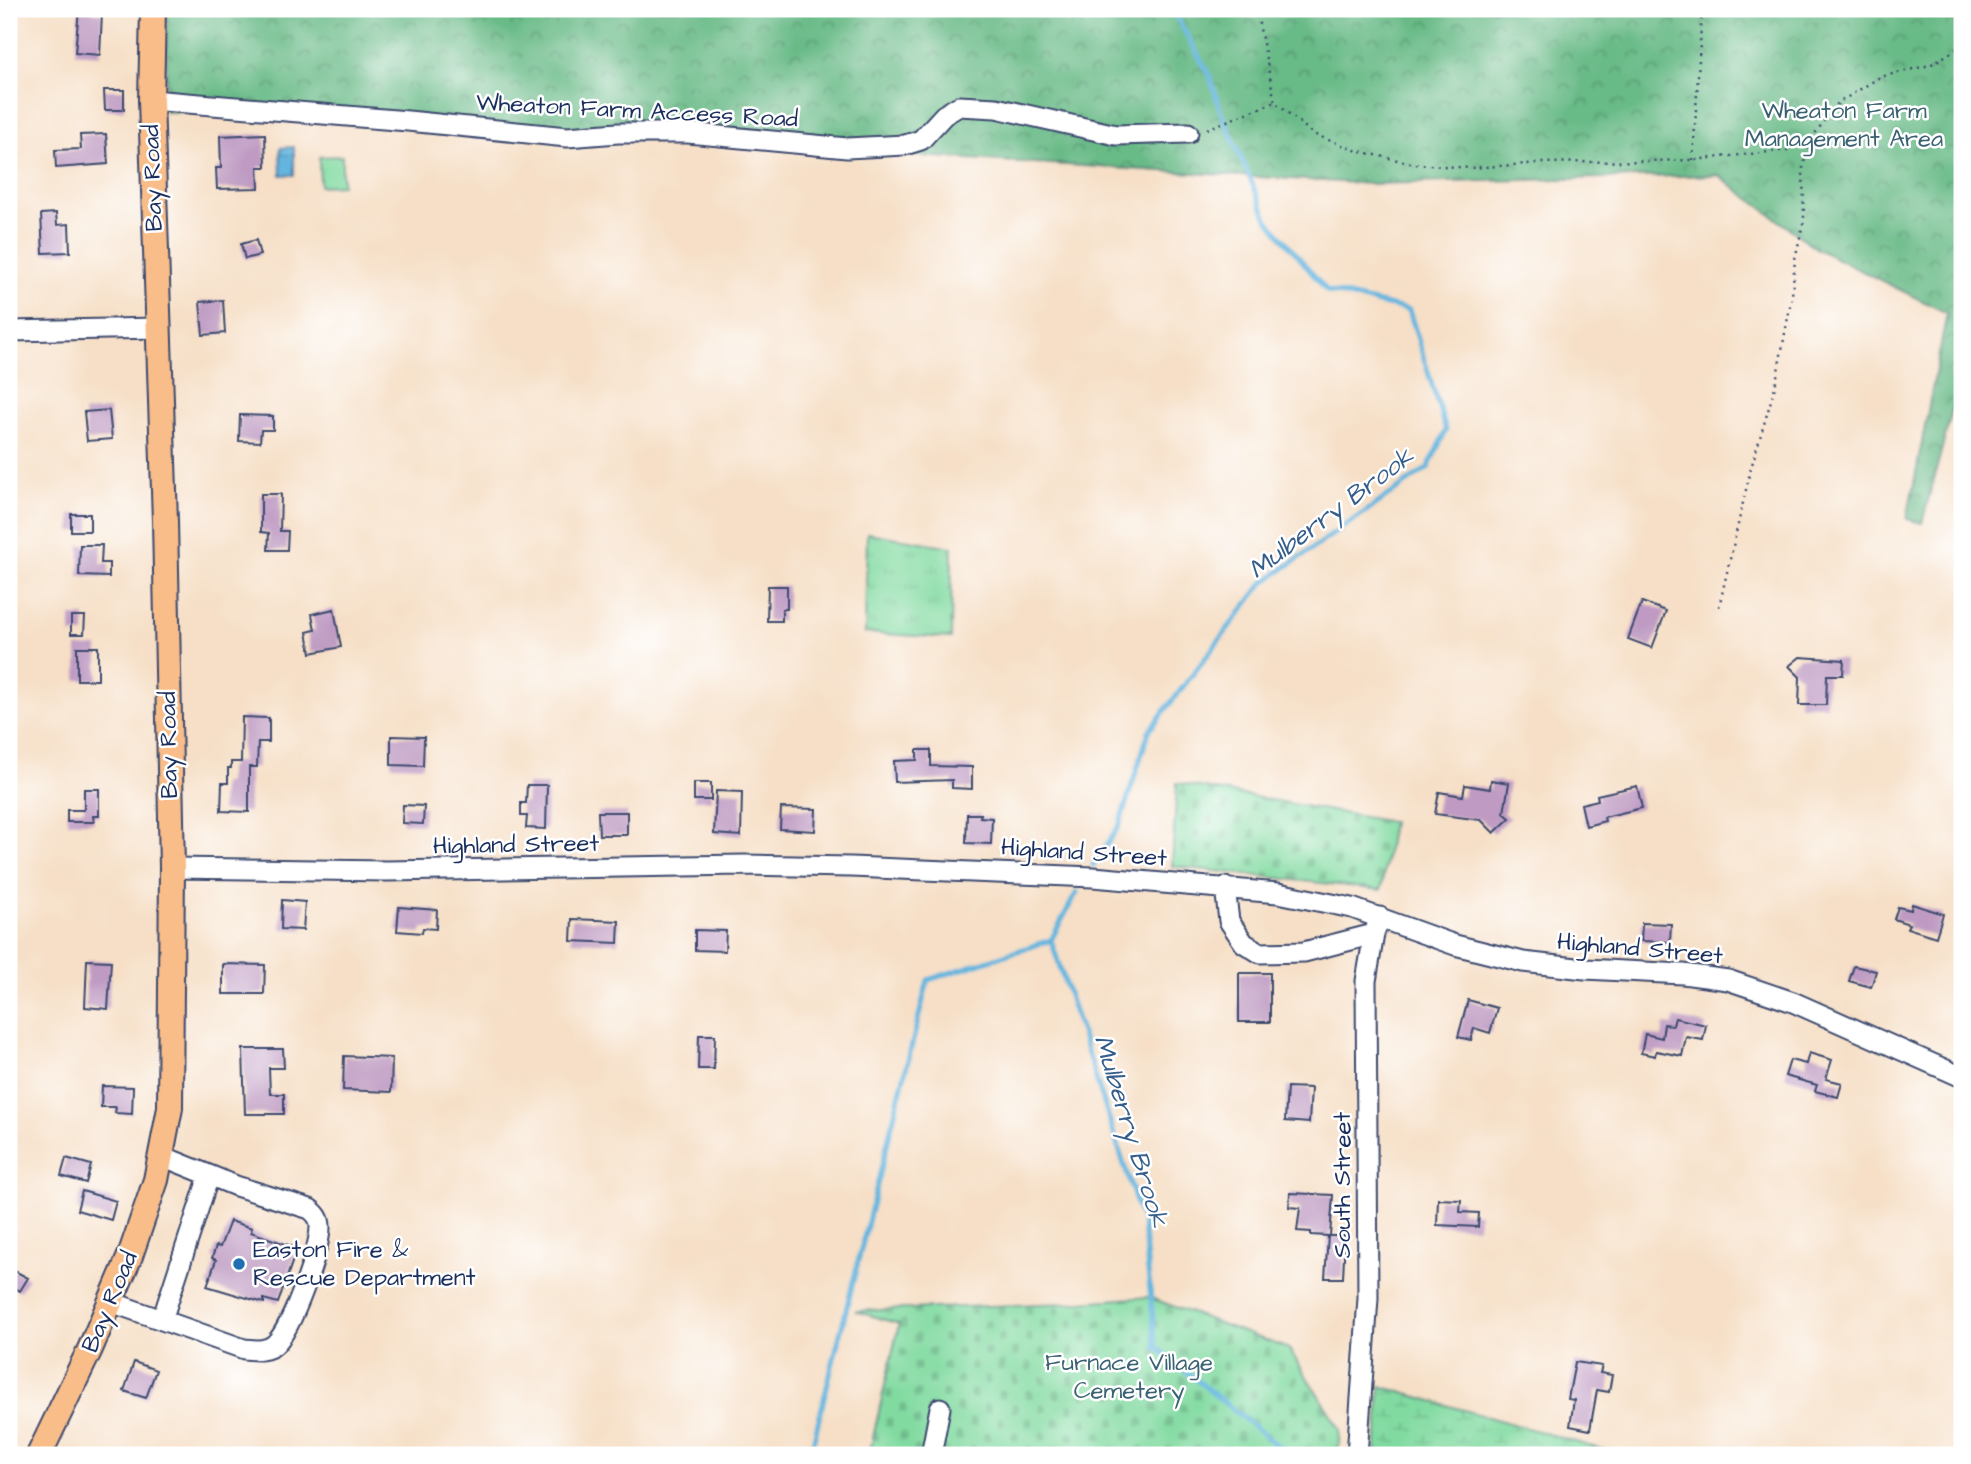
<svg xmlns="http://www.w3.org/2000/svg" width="1971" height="1464" viewBox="0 0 1971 1464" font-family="'Architects Daughter',sans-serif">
<defs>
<pattern id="grass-tufts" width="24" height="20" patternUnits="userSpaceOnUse" patternTransform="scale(1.75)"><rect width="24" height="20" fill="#81daa0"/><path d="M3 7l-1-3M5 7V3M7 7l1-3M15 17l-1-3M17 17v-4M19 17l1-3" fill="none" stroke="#6fbb8c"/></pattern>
<pattern id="forest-crowns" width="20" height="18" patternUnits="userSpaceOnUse" patternTransform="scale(1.75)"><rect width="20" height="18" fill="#68ba86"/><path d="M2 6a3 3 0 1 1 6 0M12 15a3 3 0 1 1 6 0" fill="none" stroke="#559871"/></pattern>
<pattern id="wetland-marsh" width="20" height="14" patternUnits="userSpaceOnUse" patternTransform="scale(1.75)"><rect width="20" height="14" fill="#81daa0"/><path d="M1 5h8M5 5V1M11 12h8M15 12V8" fill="none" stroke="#6fbb8c"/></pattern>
<pattern id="cemetery-stones" width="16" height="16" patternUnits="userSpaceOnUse" patternTransform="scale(1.75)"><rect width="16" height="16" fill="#81daa0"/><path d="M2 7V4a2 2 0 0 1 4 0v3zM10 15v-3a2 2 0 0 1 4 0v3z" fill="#6fbb8c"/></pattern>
<pattern id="water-ripples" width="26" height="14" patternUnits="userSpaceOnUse" patternTransform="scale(1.75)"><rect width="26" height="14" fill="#64b5df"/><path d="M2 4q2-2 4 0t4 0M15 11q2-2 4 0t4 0" fill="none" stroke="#5294b8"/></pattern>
</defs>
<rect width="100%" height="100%" fill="#fff"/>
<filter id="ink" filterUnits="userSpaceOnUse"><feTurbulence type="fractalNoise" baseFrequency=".0143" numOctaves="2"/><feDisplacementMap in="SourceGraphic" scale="14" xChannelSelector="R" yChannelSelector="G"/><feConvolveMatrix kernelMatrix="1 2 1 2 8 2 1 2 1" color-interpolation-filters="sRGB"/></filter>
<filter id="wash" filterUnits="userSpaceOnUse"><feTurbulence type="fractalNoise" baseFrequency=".00686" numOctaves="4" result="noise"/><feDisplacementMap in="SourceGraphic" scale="28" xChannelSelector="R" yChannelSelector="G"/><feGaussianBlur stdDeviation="1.57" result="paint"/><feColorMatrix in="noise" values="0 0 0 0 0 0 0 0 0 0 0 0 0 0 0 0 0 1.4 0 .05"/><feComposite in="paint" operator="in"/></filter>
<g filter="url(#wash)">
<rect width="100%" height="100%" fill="#f6dfc6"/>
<path fill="url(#grass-tufts)" stroke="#4e847f" stroke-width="2" d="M867 533 952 547 951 638 865 633Z"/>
<path fill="url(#forest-crowns)" stroke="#427472" stroke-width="2" d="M167 9H1962V373L1922 523 1907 519 1947 313 1817 249 1718 175 1371 184 198 111 166 112Z"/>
<path fill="url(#wetland-marsh)" stroke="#4e847f" stroke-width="2" d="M1380 1386 1621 1455H1376Z"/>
<path fill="url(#cemetery-stones)" stroke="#4e847f" stroke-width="2" d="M1177 783 1392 822 1381 890 1172 866Z
M1148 1297 1289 1349 1340 1429 1338 1455H869L899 1324 855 1311 1068 1303Z"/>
<path fill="#81daa0" stroke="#4e847f" stroke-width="2" d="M342 156V185L320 186 319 157Z"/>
<path fill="url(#water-ripples)" stroke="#40729e" stroke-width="2" d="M294 147V175H281L280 148Z"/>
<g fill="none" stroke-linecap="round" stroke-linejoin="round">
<path stroke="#64b5df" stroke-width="5" d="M1093 865 1119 826 1149 731 1263 583 1428 468 1446 430 1409 310 1327 291 1268 220 1221 112 1210 76 1172 9
M1077 892 1051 940 1143 1223 1156 1347 1289 1455
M810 1455 928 980 1051 940"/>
</g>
<g id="blocks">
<path fill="#bf9bc3" d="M79 9H92V12L102 13 100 55 75 53Z
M104 90H124V110H105Z
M106 134 108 164 56 168 55 150 81 149 80 135Z
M265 134 266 167H258L259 188 217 189 216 168H221L220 136Z
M56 213 57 225 69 224 70 252 43 253 41 214Z
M256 240 260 255 245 259 241 244Z
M223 300 225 333 203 335 200 302Z
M109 410 112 439 87 441 84 412Z
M240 415 273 416V430H261L260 442 239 441Z
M261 494H281L280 531H288L287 550H268L269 533 261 532Z
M71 514H90V531H71Z
M80 545H102L101 563H109V577L79 576Z
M768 586H787V609H782V621H767Z
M1642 602 1666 611 1652 648 1628 639Z
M334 609 341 647 311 653 307 632 315 630 312 614Z
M71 616H85L84 634H71Z
M77 647H98V680H77Z
M1800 657 1844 660 1843 675H1827L1826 705H1799L1800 677 1789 666Z
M242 717 269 718V742H258L257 767H249V812L221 811 222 783H228V768H231V762H241Z
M391 736 424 737 423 766 391 765Z
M917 750H931V766L972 767V789L952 788V780L895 782 894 761 917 760Z
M1491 780 1509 783 1504 813 1510 818 1494 833 1481 820 1435 814 1439 792 1463 796 1465 785 1490 789Z
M694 783H711V800H694Z
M527 785H547L546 829 526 828 527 816H521V803H526Z
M1637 786 1642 808 1604 817 1605 821 1586 826 1581 804 1598 800 1597 795Z
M84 789H99V816H93L94 822H67V810H84Z
M716 791 742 792 741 836 714 834Z
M403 805 424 806 423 824 402 823Z
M781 808 816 809 815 831 780 829Z
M598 812H627V835H599Z
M967 814H981L980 817 992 818 991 844 966 843Z
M282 900 305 902 303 930 281 929Z
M1912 904 1943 914 1936 937 1907 928 1909 924 1894 919 1898 907 1911 910Z
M399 907 437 910 436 929 423 928 422 933 397 931Z
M572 919 619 921 618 943 571 941Z
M1642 923 1671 924 1670 942 1641 941Z
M695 930 726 931 725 951 695 950Z
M87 960 111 961 108 1009 85 1007Z
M223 964 265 965 264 994H223Z
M1854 966 1876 971 1871 987 1849 981Z
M1239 973H1270V1022H1239Z
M1468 1000 1497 1008 1490 1033 1474 1028 1471 1040 1458 1037Z
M1675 1018 1706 1025 1703 1040 1686 1037 1682 1056 1656 1051 1655 1056 1641 1053 1645 1034 1662 1038 1664 1024 1673 1025Z
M699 1035H715L714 1069H698Z
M243 1049H283L284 1068H269L270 1094H284V1114H245Z
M1809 1053 1832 1060 1826 1079 1842 1083 1838 1097 1815 1091 1817 1085 1785 1076 1790 1060 1806 1064Z
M344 1056 392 1058 391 1092 343 1090Z
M102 1086 133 1087 132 1114 115 1113 116 1107H101Z
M1287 1087 1311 1088 1309 1123 1285 1121Z
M66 1158 91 1165 86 1183 61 1176Z
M82 1191 116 1201 111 1220 77 1210Z
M1290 1193 1333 1195 1330 1236H1345L1343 1278H1325L1328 1236 1311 1235V1232L1297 1231 1300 1208 1289 1207Z
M1438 1199 1461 1200 1460 1212 1479 1213 1478 1227 1437 1225Z
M230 1221 252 1228 251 1232 297 1248 278 1303 264 1299V1303L207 1286 216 1260 212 1258 216 1246 220 1247Z
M9 1268 28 1278 20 1291 9 1285Z
M134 1362 156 1370 146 1398 124 1391Z
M1575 1362 1602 1366 1600 1373 1612 1375 1609 1392 1597 1390 1590 1430 1570 1426 1574 1400 1568 1399Z"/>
</g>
</g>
<g filter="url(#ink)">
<use href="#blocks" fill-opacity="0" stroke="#3c496e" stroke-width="2"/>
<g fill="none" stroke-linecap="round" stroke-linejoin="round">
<defs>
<path id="minor" d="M151 100 408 121 567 137 618 133H688L847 148 905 145 921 140 944 115 959 106 996 108 1116 135 1188 133
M9 331 159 328
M172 868 387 871 744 865 851 867 1093 877 1278 893 1352 908 1455 945 1523 962 1585 969 1683 974 1728 980 1793 1002 1962 1077
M1225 887 1229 921 1244 943 1260 953 1304 952 1374 934
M111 1302 244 1349C255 1350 267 1352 275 1344 292 1328 320 1250 320 1227 320 1218 316 1214 310 1209L236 1186 162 1156
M162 1320 209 1176
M931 1455 940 1408
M1357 1455 1368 1298 1366 981 1374 934 1380 917"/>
<path id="major" d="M39 1455 90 1349 130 1256 156 1180 170 1108 172 868 165 521 151 100 153 9"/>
</defs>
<use href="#minor" stroke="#3c496e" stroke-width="23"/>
<use href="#major" stroke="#3c496e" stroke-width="28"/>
<path stroke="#3c496e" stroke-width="2.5" stroke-dasharray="2 5" stroke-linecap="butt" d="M1256 9 1275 102 1313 134 1355 150 1414 164 1471 168 1540 163 1693 160 1788 150 1810 140 1838 103 1880 77 1930 65 1962 46
M1207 129 1275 102
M1693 160 1702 9
M1719 607 1751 468 1775 387 1792 296 1795 259 1804 220 1803 167 1810 140"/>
<use href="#minor" stroke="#fff" stroke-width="19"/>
<use href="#major" stroke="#f9bd89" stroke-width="24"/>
</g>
</g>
<circle fill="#1f6fb2" stroke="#fff" stroke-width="2.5" cx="239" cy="1264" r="7"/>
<g text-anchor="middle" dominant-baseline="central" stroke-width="5" stroke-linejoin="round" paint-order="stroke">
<g font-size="24" fill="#1b2f5e" stroke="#fff">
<text transform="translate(637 111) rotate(3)">Wheaton Farm Access Road</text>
<text transform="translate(153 178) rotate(-92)">Bay Road</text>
<text transform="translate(169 745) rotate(-91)">Bay Road</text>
<text transform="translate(516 845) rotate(-1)">Highland Street</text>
<text transform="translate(1084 853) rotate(4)">Highland Street</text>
<text transform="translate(1640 949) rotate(5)">Highland Street</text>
<text transform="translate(1343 1185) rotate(-90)">South Street</text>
<text transform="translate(110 1302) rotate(-67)">Bay Road</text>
</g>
<g font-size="24" fill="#3a6272" stroke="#fff">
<text x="1844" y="111">Wheaton Farm<tspan x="1844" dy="28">Management Area</tspan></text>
<text x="1129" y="1363">Furnace Village<tspan x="1129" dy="28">Cemetery</tspan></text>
</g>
<g font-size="24" fill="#1b2f5e" stroke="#fff" text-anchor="start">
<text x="253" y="1250">Easton Fire &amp;<tspan x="253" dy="28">Rescue Department</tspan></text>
</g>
<g font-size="26" font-style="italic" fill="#355e8b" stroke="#fff">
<text transform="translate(1331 513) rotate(-37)">Mulberry Brook</text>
<text transform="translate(1131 1131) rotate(73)">Mulberry Brook</text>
</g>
</g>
<rect width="1971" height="1464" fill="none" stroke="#fff" stroke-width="35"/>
</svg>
